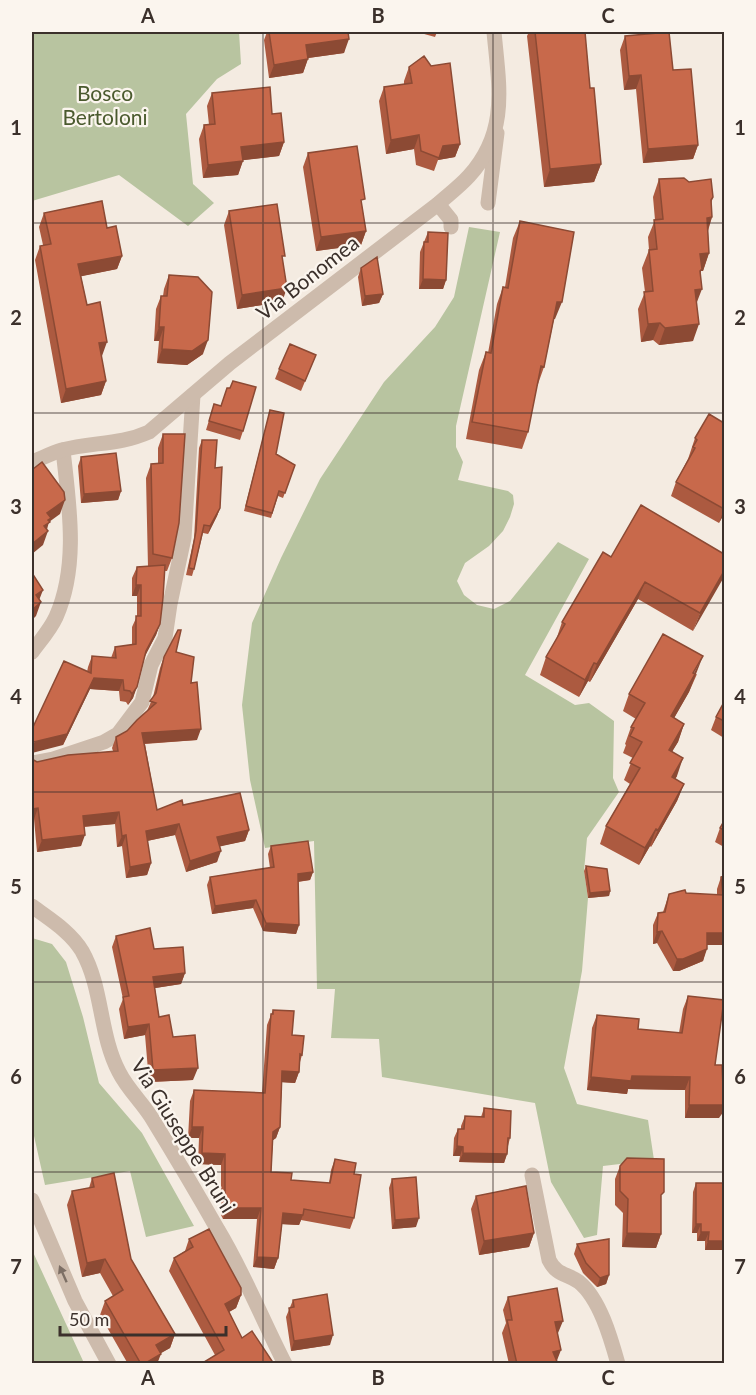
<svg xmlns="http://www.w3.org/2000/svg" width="756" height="1395" viewBox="0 0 756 1395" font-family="Lato,sans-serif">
<rect width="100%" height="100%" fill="#f4ebe1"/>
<path fill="#b8c4a0" d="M32 32H239L241 64 217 79 186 114 193 184 214 203 188 226 119 175 32 201Z
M469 227 500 232 456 426V447L463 462 458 480 508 491 513 495 514 504 510 517 503 531 489 546 465 563 457 581 464 595 477 605 494 609 510 601 558 542 589 559 525 675 575 705 589 703 614 721 613 778 619 792 587 838 584 871 588 898 582 971 564 1068 577 1104 648 1120 654 1160 603 1166 597 1235 584 1238 551 1182 535 1103 382 1077 379 1039 331 1038 335 989H317L314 841 265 848 250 780 242 705 252 623 281 558 320 479 384 382 435 327 454 297Z
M32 938 52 944 66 962 83 1017 99 1083 142 1133 194 1226 146 1237 130 1171 45 1185 32 1127Z
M32 1250 84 1363H32Z"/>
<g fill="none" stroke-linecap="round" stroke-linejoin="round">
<path stroke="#cdbbac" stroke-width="15" d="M488 203 497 133
M438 204 451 220V227
M32 652C40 641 50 630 56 617 79 565 69 505 63 450
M32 763 53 759 104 742 118 734 142 702 151 665 165 638 170 604 184 538 193 395
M32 906C49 919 70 931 82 951 103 988 99 1034 119 1072 128 1090 143 1103 153 1120 175 1156 197 1193 218 1230 244 1273 262 1319 285 1364
M532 1175 549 1260C557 1276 567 1273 579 1282 600 1299 611 1339 618 1364
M32 1200 75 1301 109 1364"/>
<path stroke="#cdbbac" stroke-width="15" d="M32 462C42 458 52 453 62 450 92 442 120 445 149 432L230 363 438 204C448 195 460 186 469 176 509 132 499 86 494 32"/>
</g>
<path fill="#ac5a40" d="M267 32H348L344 53 308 58 303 73 269 78 264 40Z
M417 32H437L435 37Z
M529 32H585L590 88 601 164 594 182 544 187 527 36Z
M625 36 698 145 693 159 643 163 636 89 624 90 620 50Z
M409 67 460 144 455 157 438 160 434 171 416 165 414 149 386 154 379 101 384 87 404 84V81Z
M212 93 272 114 284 142 279 156 243 160 238 175 203 178 199 139 204 125H209L207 106Z
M308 153 362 206 366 231 361 245 316 251 303 167Z
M659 179 689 182 713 197 711 204 712 217 708 231 709 253 703 271H701L700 273 693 341 659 345 653 340 641 342 638 309 645 292 642 268 649 250 648 237 655 220 653 197Z
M229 211 283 263 282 302 237 309 224 225Z
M44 213 107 228 122 256 117 269 81 276 87 305 102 356H101L106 381 101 395 61 403 35 260 40 246 43 245 39 227Z
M520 221 555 319H554L544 367 538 384H537L528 432 522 449 466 439 479 370 486 352 488 353 497 304 503 287H505L513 238Z
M428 232 446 280 443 289H419L420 252Z
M361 268 383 294 379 303 362 306 358 277Z
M169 275 203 354 187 365 157 363 159 341H154L156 309 161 296H163L164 289Z
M316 355 301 391 275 379 279 369Z
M230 388 243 431 240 440 206 430 214 404 221 406Z
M270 410 276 454 295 465 283 498 278 496 271 518 244 511Z
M724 423V514L719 523 671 496 676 482 688 459 695 438Z
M163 434 172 558 167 571H165L160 624 156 635 144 657 133 698 128 705 126 702 120 701 119 691 90 689 63 745 33 727 87 672 88 667 92 656 111 658 115 647 132 645V627L137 616V596H132V578L137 567H148L146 478 151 464 158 463V448Z
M202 440 215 468 220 508 217 516 208 534 203 533 194 569 192 576 186 575 194 539 199 448Z
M81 457 121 491 118 500 81 503 78 466Z
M724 554 693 631 638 599 590 682 588 681 579 697 540 675 546 657 556 640 562 622 611 557Z
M176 652 191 683 197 740 145 744 157 810 183 805 249 830 245 841 220 846 217 862 186 872 175 835 147 841 151 863 147 875 126 878 122 846 117 847 115 824 84 827 81 846 37 852 34 819H32V759L37 762 113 751 112 748 116 737 127 731 147 711 153 697 160 668 164 657Z
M697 674 689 692 674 718 684 724 678 742 672 751 677 776 675 779 684 784 677 801 651 847 650 846 639 865 600 844 606 826 630 784 624 780 633 758 623 753 626 745 625 744 631 727 636 719 623 711 629 694Z
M724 702V738L711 730 716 717Z
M724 821V847L715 842 720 828Z
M271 846 313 872 310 880 298 882 299 925 296 934 263 931 253 908 212 914 207 885 210 877 270 868 268 854Z
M586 866 610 891 609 896 588 898 584 871Z
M724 876V945H707L703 961 679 971H673L657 943 653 944V925L658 913 663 912 669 894 686 893 717 895V889L721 877Z
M116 936 154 949 185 973 181 984 155 988 159 1017 173 1037 193 1080 149 1082 145 1035 124 1039 119 1009 123 999 112 947Z
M688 996 715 1065 719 1118H685V1090L628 1089 627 1094 587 1090 592 1028 597 1015 638 1029 679 1033 683 1009Z
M273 1010 292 1035 302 1055 300 1062 299 1072 295 1083 282 1082 280 1127 276 1138 273 1140 271 1172 291 1180 329 1183 331 1170 335 1159 354 1174V1218L350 1229 301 1220 299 1225 282 1224 278 1258 274 1269 253 1267 257 1219H223L221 1215V1165L198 1164 199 1138H188L190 1101 194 1090 262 1093 267 1025Z
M484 1108 510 1138 508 1146 507 1154 504 1163 459 1162 460 1156H453L454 1138 458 1129H461V1126L465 1116 481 1117Z
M620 1166 661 1201V1234L656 1248 622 1247 623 1213 615 1205V1179Z
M92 1178 131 1259 175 1334 170 1348 160 1353 157 1364H128L100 1315 105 1301 113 1296 100 1273 82 1277 67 1205 72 1191 89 1188Z
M392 1179 416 1227 392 1229 389 1188Z
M696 1183 724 1250H705V1241H697V1233H692L693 1192Z
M476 1196 534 1233 529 1247 479 1255 471 1209Z
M189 1239 241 1295 236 1308 229 1312 242 1338 274 1364H204V1362L215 1355 169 1271 174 1258 185 1251Z
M577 1244 609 1275 606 1284 597 1287 583 1273 574 1254Z
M508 1297 558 1333 557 1361 558 1364H509L502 1333 506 1323 503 1310Z
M293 1300 330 1345 291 1351 286 1317Z"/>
<path fill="#8c4a34" d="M349 39 344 53 301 59 306 45Z
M308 59 303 73 269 78 274 65Z
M641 75 636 89 624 90 629 76Z
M419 135 414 149 386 154 391 140Z
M284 142 279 156 236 161 241 147Z
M460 144 455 157 438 160 443 146Z
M698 145 693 159 643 163 648 149Z
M243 161 238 175 203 178 208 165Z
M601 164 594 182 544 187 550 169Z
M712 217 706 235 707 218Z
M366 231 361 245 316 251 321 237Z
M709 253 703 271H701L695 286 700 254Z
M122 256 117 269 73 278 78 264Z
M423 279 446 280 443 289H419Z
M287 288 282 302 237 309 242 295Z
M702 289 695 307V290Z
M383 294 379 303 362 306 365 296Z
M557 302H562L555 319H551Z
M660 323 653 340 641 342 648 324Z
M699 324 693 341 659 345 665 328Z
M159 327H164L159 341H154Z
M208 340 203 354 187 365 157 363 162 349Z
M107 342 102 356 94 357 99 343Z
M106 381 101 395 61 403 66 389Z
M121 491 118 500 81 503 84 494Z
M65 500 60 514 49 522 46 533 48 531 43 545 32 554V544L47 513Z
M220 508 217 516 208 534 210 526Z
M724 509V514L719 523Z
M724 571V577L693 631 700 613Z
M645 582 638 599 590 682 597 664Z
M136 585H141L137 596H132Z
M43 590 38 603 36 595Z
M41 602 36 616 32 620V610Z
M160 624 156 635 142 662 146 651Z
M703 656 689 692 665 734 671 716Z
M594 663 588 681 579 697 585 680Z
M94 678 123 680 119 691 90 689 63 745 32 753V745Z
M137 687 133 698 128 705 132 694Z
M684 724 678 742 663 767 669 750Z
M201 729 197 740 138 744 142 733Z
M683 758 677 776 666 795 672 777Z
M684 784 677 801 651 847 658 830Z
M38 808 34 819H32V809Z
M119 812 115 824 79 827 83 816Z
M179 824 175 835 142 842 146 831Z
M656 829 650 846 639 865 645 848Z
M249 830 245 841 213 848 217 837Z
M85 835 81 846 37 852 42 840Z
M126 835 122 846 117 847 122 836Z
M221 851 217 862 186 872 190 861Z
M151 863 147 875 126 878 130 867Z
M313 872 310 880 295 882 298 874Z
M610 891 609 896 588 898 590 893Z
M256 900 253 908 212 914 215 906Z
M266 923 299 925 296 934 263 931Z
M662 931 657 943 653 944 657 932Z
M707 933H724V945H703Z
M707 949 703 961 679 971H673L677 959Z
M185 973 181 984 149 989 153 977Z
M149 1024 145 1035 124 1039 128 1027Z
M198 1068 193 1080 149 1082 153 1070Z
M282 1071 299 1072 295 1083 278 1082Z
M632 1076 690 1077 685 1090 628 1089 627 1094 587 1090 591 1077Z
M724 1103V1111L719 1118H685L689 1105Z
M192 1127H203L199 1138H188Z
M280 1127 276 1138 269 1143 273 1132Z
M457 1146 463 1147 460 1156H453Z
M202 1153 225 1154 221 1165 198 1164Z
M463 1153 507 1154 504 1163 459 1162Z
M227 1208H261L257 1219H223Z
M283 1213 303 1215 299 1225 279 1224Z
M419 1218 416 1227 392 1229 395 1220Z
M696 1224H701L697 1233H692Z
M701 1232H709L705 1241H697Z
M534 1233 529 1247 479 1255 484 1241Z
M627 1233 661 1234 656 1248 622 1247Z
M708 1241H724V1250H705Z
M257 1257 278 1258 274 1269 253 1267Z
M105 1259 100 1273 82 1277 87 1263Z
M609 1275 606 1284 597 1287 600 1278Z
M241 1295 236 1308 220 1317 225 1304Z
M563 1321 558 1333 551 1335 555 1322Z
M175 1334 170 1348 151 1359 156 1345Z
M333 1335 330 1345 291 1351 294 1341Z
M561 1350 556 1363 553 1352Z
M161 1354 157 1364H144Z"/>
<path fill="#c8694b" stroke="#8c4a34" stroke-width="1.5" d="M269 32H348L349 39 306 45 308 59 274 65Z
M535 32H585L590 88H594L601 164 550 169Z
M669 32 673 70 691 69 698 145 648 149 641 75 629 76 625 36Z
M424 56 431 66 450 63 460 144 443 146 439 158 421 151 419 135 391 140 384 87 412 83 409 67Z
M270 87 272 114 281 113 284 142 241 147 243 161 208 165 204 125 215 124 212 93Z
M357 146 365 199 361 200 366 231 321 237 308 153Z
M684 178 689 182 711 179 713 197 711 200 712 217 707 218 709 253 700 254 702 269 700 271 702 289 695 290 699 324 665 328 660 323 648 324 644 292 653 291 649 250 657 249 654 220 663 219 659 179Z
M102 201 107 228 116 226 122 256 78 264 87 305 100 302 107 342 99 343 106 381 66 389 40 246 51 244 44 213Z
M277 204 285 256H282L287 288 242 295 229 211Z
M520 221 574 232 562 302H557L544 367 541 366 528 432 472 422 486 352 491 353 503 287 508 288Z
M428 232 448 233 446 280 423 279 424 242H428Z
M377 257 383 294 365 296 361 268Z
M169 275 198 277 212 292 208 340 192 351 162 349 164 327H159L161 296H167Z
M290 344 316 355 305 381 279 369Z
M233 381 256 387 243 431 209 421 214 404 221 406 227 388H230Z
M270 410 284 413 276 454 295 465 285 493 279 491 272 513 246 506Z
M709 414 724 423V509L676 482 695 448 693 447 697 440 695 438Z
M163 434H185L179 523 172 558 153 554 151 464 163 463Z
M202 440H217L215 468 222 467 220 508 210 526 204 525 194 569 189 568 196 531Z
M116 453 121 491 84 494 81 457Z
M42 462 64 492 65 500 47 513 51 518 48 520 50 522 44 526 48 531 32 544V468L33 469Z
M641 505 724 554V571L700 613 645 582 597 664 594 663 585 680 546 657 565 624 562 622 603 552 611 557Z
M165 565 163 598 160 624 146 651 137 687 132 694 130 691 124 690 123 680 94 678 67 734 34 742 32 745V727H33L64 661 91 673 92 656 116 658 115 647 136 644V616H141V585H136L137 567Z
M32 573 43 590 36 595 41 602 32 610Z
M178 630H181L176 652 194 657 191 683 197 682 201 729 142 733 157 810 182 800 183 805 240 793 249 830 217 837 221 851 190 861 179 824 146 831 151 863 130 867 126 835 122 836 119 812 83 816 85 835 42 840 38 808 32 809V759L37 762 68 755 118 751 116 737 127 731 137 720 156 703 150 701 156 693 164 657Z
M663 634 703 656 693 673 695 674 671 716 684 724 669 750 683 758 672 777 684 784 658 830 656 829 645 848 606 826 640 768 630 763 642 742 630 736 634 728 631 727 645 703 629 694Z
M724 702V721L716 717Z
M724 821V830L720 828Z
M308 841 313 872 298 874 299 925 266 923 256 900 215 906 210 877 274 867 271 846Z
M586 866 607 869 610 891 590 893Z
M724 876V933H707V949L683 959H677L662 931 657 932 658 913 665 912 669 894 685 890 686 893 723 895 721 877Z
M150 928 154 949 183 947 185 973 153 977 159 1017 169 1015 173 1037 195 1035 198 1068 153 1070 149 1024 128 1027 123 997 129 996 116 936Z
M688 996 724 1000 715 1065H722L723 1087H724V1103L723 1105H689L690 1077 632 1076 631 1081 591 1077 597 1015 639 1019 638 1029 682 1033Z
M273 1010 294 1011 292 1035 304 1036 302 1055 300 1054 299 1072 282 1071 280 1127 273 1132 271 1172 292 1173 291 1180 330 1183 335 1159 356 1163 354 1174 361 1175 354 1218 304 1209 303 1215 283 1213 278 1258 257 1257 261 1208H227L225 1204V1154L202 1153 203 1127H192L194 1090 265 1093 271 1014H273Z
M484 1108 511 1111 510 1138H508L507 1154 463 1153V1147L457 1146 458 1129H464L465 1116 484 1117Z
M627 1158 664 1159V1192L661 1195V1234L627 1233 628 1199 620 1191V1166Z
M114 1173 131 1259 175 1334 156 1345 161 1354 144 1364H141L105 1301 123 1290 105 1259 87 1263 72 1191 94 1187 92 1178Z
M416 1177 419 1218 395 1220 392 1179Z
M696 1183H724V1241H708L709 1232H701V1224H696Z
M526 1186 534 1233 484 1241 476 1196Z
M209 1229 241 1288V1295L225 1304 242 1338 252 1331 274 1364H205L204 1362 224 1350 174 1258 193 1247 189 1239Z
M609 1239V1275L600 1278 586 1263 577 1244Z
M557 1288 563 1321 555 1322 561 1350 553 1352 558 1364H517L507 1320H512L508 1297Z
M327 1294 333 1335 294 1341 289 1308 294 1307 293 1300Z"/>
<defs><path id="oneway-solid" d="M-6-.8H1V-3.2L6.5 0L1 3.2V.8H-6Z" transform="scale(1.5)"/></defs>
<use fill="#7d6f65" href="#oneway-solid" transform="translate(63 1274) rotate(-114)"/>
<path fill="none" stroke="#3b302b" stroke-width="1.5" stroke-opacity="0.55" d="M263 32V1364M493 32V1364M32 223H724M32 413H724M32 603H724M32 792H724M32 982H724M32 1172H724"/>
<g text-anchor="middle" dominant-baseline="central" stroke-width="4.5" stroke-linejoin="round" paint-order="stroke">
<g font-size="21" fill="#4a5a2e" stroke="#fbf5ee">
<text x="105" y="92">Bosco<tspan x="105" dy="24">Bertoloni</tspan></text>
</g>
<g font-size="21" fill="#3b302b" stroke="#fbf5ee">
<text transform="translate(307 277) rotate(-38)">Via Bonomea</text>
<text transform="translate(184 1135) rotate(58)">Via Giuseppe Bruni</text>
</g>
</g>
<rect width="756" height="1395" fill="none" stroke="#fbf5ee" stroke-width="66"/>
<path d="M60 1326v9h166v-9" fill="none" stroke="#3b302b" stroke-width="3"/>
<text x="69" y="1326" font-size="18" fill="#3b302b" stroke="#fbf5ee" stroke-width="4.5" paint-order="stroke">50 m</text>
<rect x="33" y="33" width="690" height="1329" fill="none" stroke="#3b302b" stroke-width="2"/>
<g font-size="20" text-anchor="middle" font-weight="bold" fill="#3b302b">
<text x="148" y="23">A</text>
<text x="378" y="23">B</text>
<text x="608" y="23">C</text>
<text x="16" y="135">1</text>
<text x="740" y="135">1</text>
<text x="16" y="325">2</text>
<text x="740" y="325">2</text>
<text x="16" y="514">3</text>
<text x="740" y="514">3</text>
<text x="16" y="704">4</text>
<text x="740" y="704">4</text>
<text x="16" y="894">5</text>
<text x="740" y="894">5</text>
<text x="16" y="1084">6</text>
<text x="740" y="1084">6</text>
<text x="16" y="1274">7</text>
<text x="740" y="1274">7</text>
<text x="148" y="1385">A</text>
<text x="378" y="1385">B</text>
<text x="608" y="1385">C</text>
</g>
</svg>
